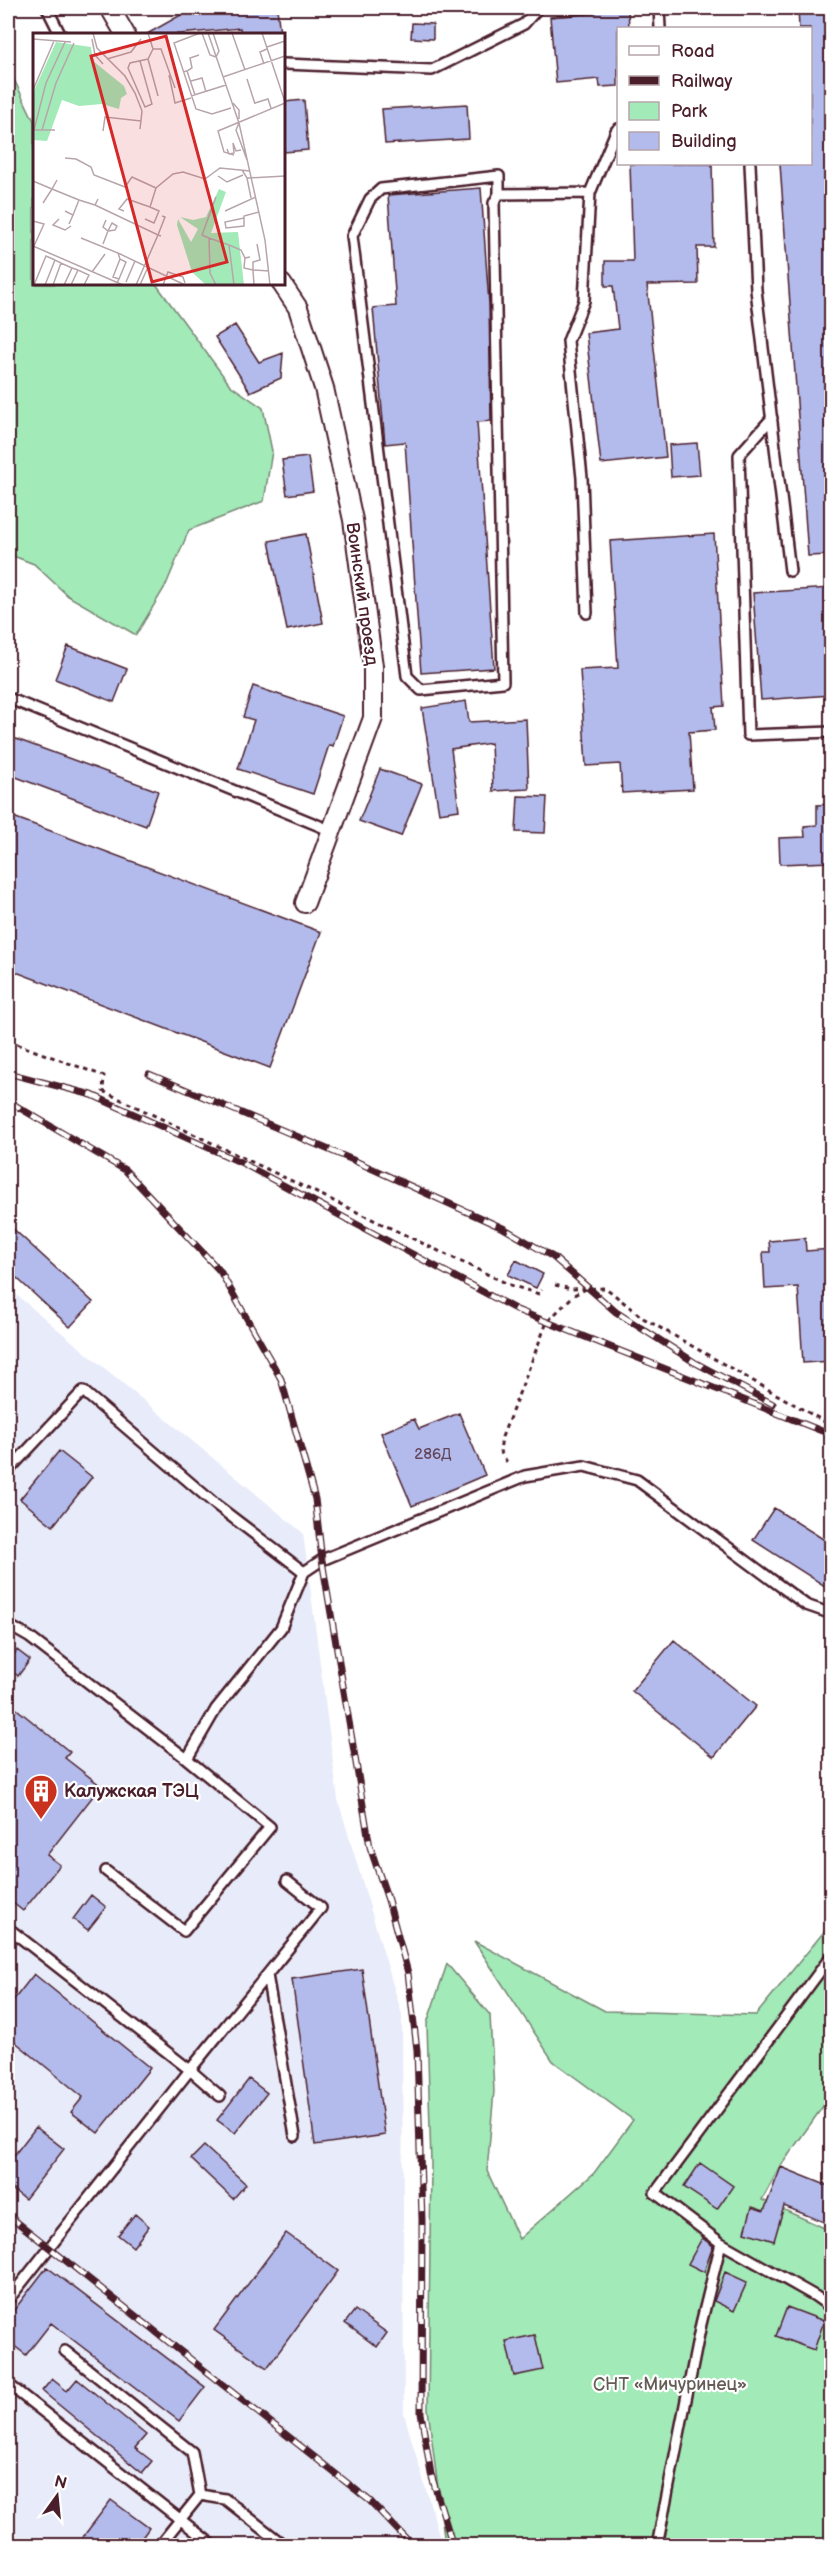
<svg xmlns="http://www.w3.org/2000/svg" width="839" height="2553" viewBox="0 0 839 2553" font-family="'Balsamiq Sans',sans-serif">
<rect width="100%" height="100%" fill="#fff"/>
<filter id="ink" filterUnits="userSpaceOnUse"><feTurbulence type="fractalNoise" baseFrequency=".0167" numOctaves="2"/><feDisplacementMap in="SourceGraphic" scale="12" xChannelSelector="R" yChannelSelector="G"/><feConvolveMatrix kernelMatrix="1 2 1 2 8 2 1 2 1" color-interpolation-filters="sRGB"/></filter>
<g filter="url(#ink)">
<path fill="#e8ebf9" d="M8 1288 303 1533 338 1800 402 2015 404 2414 442 2545H8Z"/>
<path fill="#a2eab8" stroke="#768472" stroke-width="1.5" d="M8 67 34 121V284H156L230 385 263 408 272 451 264 501 189 530 166 585 136 635 68 596 34 564 8 554Z
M831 1923V2095L780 2167 762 2200 831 2231V2545H445L428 2409 431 2164 427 2023 447 1964 490 2015 494 2091 487 2171 519 2239 594 2173 633 2120 553 2061 474 1941 605 2011 756 2015Z"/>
<path fill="#b3bbec" stroke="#4a1f2b" stroke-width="1.5" d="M193 8H277L280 34H241L240 28 180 34H147Z
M595 8H628L629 28H618V86L600 87 599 79 556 83 550 17 596 13Z
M798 8H831V555L808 556 780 164H810V28H799Z
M412 23 433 24V39L411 38Z
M304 100 308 150 284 152V102Z
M467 104 469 139 385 144 382 109Z
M630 164H712L714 247H697L698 284 647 285 666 457 601 464 586 333 618 329 613 286H605V261H633Z
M481 188 489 304 491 421 477 422 494 668 421 673 405 442 385 444 373 308 396 306 388 195Z
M235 325 259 362 283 353 281 378 250 392 215 337Z
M697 443 700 475 671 477 669 445Z
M308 457 313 491 287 495 282 460Z
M306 534 323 623 287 630 269 541Z
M714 534 724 706 713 707 715 730 689 732 693 789 622 793 620 764 586 766 580 670 618 668 610 541Z
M831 588V695L761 700 753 593Z
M68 646 127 669 114 702 55 679Z
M253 686 343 716 333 746 329 745 313 794 238 769 254 720 243 717Z
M466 701 469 722 526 719 529 789 493 791 491 743 451 749 459 810 439 813 422 708Z
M8 736 158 791 146 826 8 774Z
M380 769 422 784 401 836 359 821Z
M518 796 547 797 545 833 516 832Z
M831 804V862L780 864 779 838 805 837 804 826 817 825V805Z
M8 815 321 932 270 1068 8 969Z
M8 1224 93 1302 70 1327 8 1270Z
M805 1238 806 1251 831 1249V1361L803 1363 798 1287 765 1289 763 1252H770L769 1241Z
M516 1260 543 1274 536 1288 508 1275Z
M459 1413 485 1475 412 1506 381 1433 414 1419 419 1429Z
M59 1451 92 1477 53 1526 20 1499Z
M774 1508 831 1544V1590L753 1540Z
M674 1640 756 1706 714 1757 632 1691Z
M17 1650 30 1660 18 1676 8 1668V1663Z
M8 1702 70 1752 65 1758 101 1786 47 1855 60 1865 23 1911 8 1899Z
M91 1895 106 1907 88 1930 73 1919Z
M362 1969 385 2135 315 2145 292 1979Z
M34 1974 150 2068 98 2133 71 2112 83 2097 8 2036V2007Z
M249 2079 267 2093 235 2133 217 2120Z
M36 2127 64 2149 25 2199 8 2186V2163Z
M204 2146 246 2184 233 2199 191 2159Z
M700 2163 733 2186 717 2209 684 2187Z
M781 2167 831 2187V2225L784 2206 774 2241 745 2232 752 2207 764 2211Z
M135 2214 149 2226 133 2247 118 2235Z
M286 2233 338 2271 267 2368 214 2330Z
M702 2238 713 2246 704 2272 688 2264Z
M47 2267 205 2387 179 2421 51 2323 26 2355 8 2341V2318Z
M725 2272 747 2282 734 2311 714 2301Z
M787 2307 824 2321 814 2350 776 2336Z
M355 2310 387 2333 377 2347 345 2323Z
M535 2335 543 2370 514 2376 506 2341Z
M52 2379 67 2391 77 2379 146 2435 135 2448 152 2461 142 2473 42 2391Z
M111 2500 149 2528 136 2546H76Z"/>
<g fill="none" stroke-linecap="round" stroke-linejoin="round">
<defs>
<path id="service" d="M47 8 60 34
M659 8 660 28
M284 64 432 70 524 24 538 8
M750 164 756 290 790 571
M499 176V194L494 203 503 682 421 690 407 676 352 236 370 199 381 189Z
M499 194 590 193 616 131 618 129
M772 418 739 455 748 735 832 732
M587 613 582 478 568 341 584 301 590 193
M8 698 332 831
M8 1471 83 1391 215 1504 304 1572
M8 1625 29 1637 187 1759
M106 1871 184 1931 270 1827 187 1759 216 1709 281 1628 304 1572 322 1560 525 1476 584 1466 637 1480 806 1605 832 1614
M8 1928 190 2070 321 1908 287 1881
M267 1975 295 2136
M721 2243 815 2296 832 2308
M8 2300 190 2070 220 2096
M65 2351 192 2452 200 2495
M8 2384 214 2546
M159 2546 200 2495 225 2499 285 2546
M657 2546 701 2324 721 2243 655 2193 832 1955"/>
<path id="minor" d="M110 8 125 34
M282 284 298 308 324 388 353 520 373 666V718L305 903"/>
</defs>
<use href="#service" stroke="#4a1f2b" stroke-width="14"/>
<use href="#minor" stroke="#4a1f2b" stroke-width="22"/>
<path stroke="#4a1f2b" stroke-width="3" stroke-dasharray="4.5 4.5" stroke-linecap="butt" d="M8 1041 104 1076 103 1091 510 1285 539 1294 542 1290
M555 1285 571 1289 606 1288 643 1318 832 1426
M507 1462 500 1451 502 1437 547 1322 574 1295 586 1289"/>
<use href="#service" stroke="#fff" stroke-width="9"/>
<use href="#minor" stroke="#fff" stroke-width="18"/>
<defs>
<path id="rail" d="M8 1073 92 1095 240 1162 517 1310 832 1435
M149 1074 353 1160 505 1229 553 1257 616 1312 694 1362 773 1404
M8 1101 125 1170 220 1271 281 1379 315 1499 322 1560 370 1847 388 1900 408 1973 417 2050 422 2220 421 2413 431 2474 453 2546
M8 2215 370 2501 413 2546"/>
</defs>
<use href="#rail" stroke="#4a1f2b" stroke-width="7"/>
<use href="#rail" stroke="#fff" stroke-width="4.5" stroke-dasharray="14" stroke-linecap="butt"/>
</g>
</g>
<defs>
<symbol id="building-pin" viewBox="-11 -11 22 30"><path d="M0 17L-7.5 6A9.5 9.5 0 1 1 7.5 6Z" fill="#c8321e" stroke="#fff"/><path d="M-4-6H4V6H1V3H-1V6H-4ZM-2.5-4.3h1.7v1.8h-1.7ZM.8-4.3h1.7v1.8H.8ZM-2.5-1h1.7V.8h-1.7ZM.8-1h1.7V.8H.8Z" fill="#fff"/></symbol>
</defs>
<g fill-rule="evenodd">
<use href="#building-pin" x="22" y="1772" width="38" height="52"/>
</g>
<g text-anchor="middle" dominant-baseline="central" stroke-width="4.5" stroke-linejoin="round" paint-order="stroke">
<g font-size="15" fill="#64465b">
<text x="433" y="1454">286Д</text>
</g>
<g font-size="18" fill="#4a1f2b" stroke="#fff">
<text transform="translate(362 594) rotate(82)">Воинский проезд</text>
</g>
<g font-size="18" font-weight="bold" fill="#4a1f2b" stroke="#fff" text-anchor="start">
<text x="64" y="1791">Калужская ТЭЦ</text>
</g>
<g font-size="18" fill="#645c55" stroke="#fff">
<text x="670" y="2384">СНТ «Мичуринец»</text>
</g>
</g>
<g transform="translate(33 33)">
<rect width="252" height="252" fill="#fff"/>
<path d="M23 9 58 14 60 28 91 53 94 61 88 65 86 76 69 71 46 73 29 67 14 108 0 107V60ZM186 156 193 159 178 200 205 199 211 252H173L159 239 144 192 145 186 158 209 165 196 147 184 160 187 173 184Z" fill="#a2eab8"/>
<path fill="none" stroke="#b7a5aa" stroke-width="1.5" d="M60 0 64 15 92 43 102 60 109 78 107 96M167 0 141 10 163 76 179 81 198 75M169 0 177 22 183 24 186 18 180 0M175 0 206 90 232 207 237 252M199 0 212 37M229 0 252 69M0 6 38 9M59 6 62 22 70 31M234 14 252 8M120 16H128L142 55M74 26 98 19 108 6M115 26 125 63M107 28 119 71 112 74 95 35 97 30 115 26 120 16 115 0M231 31 227 19 234 16M154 38 159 35 157 25 166 22M150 39 154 38 162 62M136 42 142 70 158 65M190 44 252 23M214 46 222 71M158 48 169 45 173 59M0 57 21 8M158 63 193 52M200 70 206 77V86M222 70 235 66 238 75M206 90 203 97 214 127M1 97 13 50 32 9M1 97H22M9 97 23 50 41 10M70 98 72 84 108 88M194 116 196 121 201 120 200 110 203 118 208 117M201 122 191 119 185 98 252 70M32 125 43 126 58 134 61 142 92 154 99 144 123 155M209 137 214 145 252 143M185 143 194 149 210 142M214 145 218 165M0 148 19 156 24 147M46 167 62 172 65 166M10 170 19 156 46 167 40 182M62 172 125 202 132 184 129 183M32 178 40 182 36 191M91 178 86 176 94 166 117 174M192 178 223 164M211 185 192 189 193 195 211 193V183L226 179M26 186 20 192 32 197 38 193M112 186 121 190 126 178 117 174 123 155 140 141 150 139 172 146 187 135 217 138M0 188 11 191 1 213M79 190 84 193 82 197 75 198ZM48 205 85 220 87 226M176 205 196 212 201 252M70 211 75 198 70 194 73 187M196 212 208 217 212 225M0 213 90 252M85 220 152 252M217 224 212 225 211 235 220 237V229L227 227 224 211M59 239 72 221M93 249 102 228M84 250 86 246 93 229 87 226 80 244 86 246M1 252 13 223 22 227M12 252 22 227 28 230M20 252 28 230 39 235M31 252 39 235 45 237M38 252 45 237 56 242 51 252M103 252 125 202 128 203M107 252 115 234M130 252 135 239 150 244 152 250M183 252 177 240 176 205 169 202 183 164M221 252 220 237 236 238"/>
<path fill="#d62828" fill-opacity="0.15" stroke="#d62828" stroke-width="3" d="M133 3 194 229 119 249 58 23Z"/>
<rect width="252" height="252" fill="none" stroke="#4a1f2b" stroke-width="3"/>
</g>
<rect width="839" height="2553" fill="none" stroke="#fff" stroke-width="30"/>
<rect x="15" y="15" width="809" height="2523" fill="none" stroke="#4a1f2b" stroke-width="2" filter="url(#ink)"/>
<rect x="617" y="27" width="195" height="138" fill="#ffffff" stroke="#b7a5aa" stroke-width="1.5"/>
<rect x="629" y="46" width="30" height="9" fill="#ffffff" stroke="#b7a5aa" stroke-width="1.5"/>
<text x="671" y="57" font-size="18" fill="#4a1f2b">Road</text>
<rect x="629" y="76" width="30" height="9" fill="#4a1f2b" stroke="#b7a5aa" stroke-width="1.5"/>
<text x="671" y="87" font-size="18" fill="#4a1f2b">Railway</text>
<rect x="629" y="102" width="30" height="18" fill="#a2eab8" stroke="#b7a5aa" stroke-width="1.5"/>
<text x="671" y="117" font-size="18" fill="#4a1f2b">Park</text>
<rect x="629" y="132" width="30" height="18" fill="#b3bbec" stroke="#b7a5aa" stroke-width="1.5"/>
<text x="671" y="147" font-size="18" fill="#4a1f2b">Building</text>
<g transform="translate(57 2496) rotate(15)" stroke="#ffffff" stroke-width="4.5" paint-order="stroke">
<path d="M0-4.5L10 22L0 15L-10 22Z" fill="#4a1f2b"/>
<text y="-9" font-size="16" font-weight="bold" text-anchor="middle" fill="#4a1f2b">N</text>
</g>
</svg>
